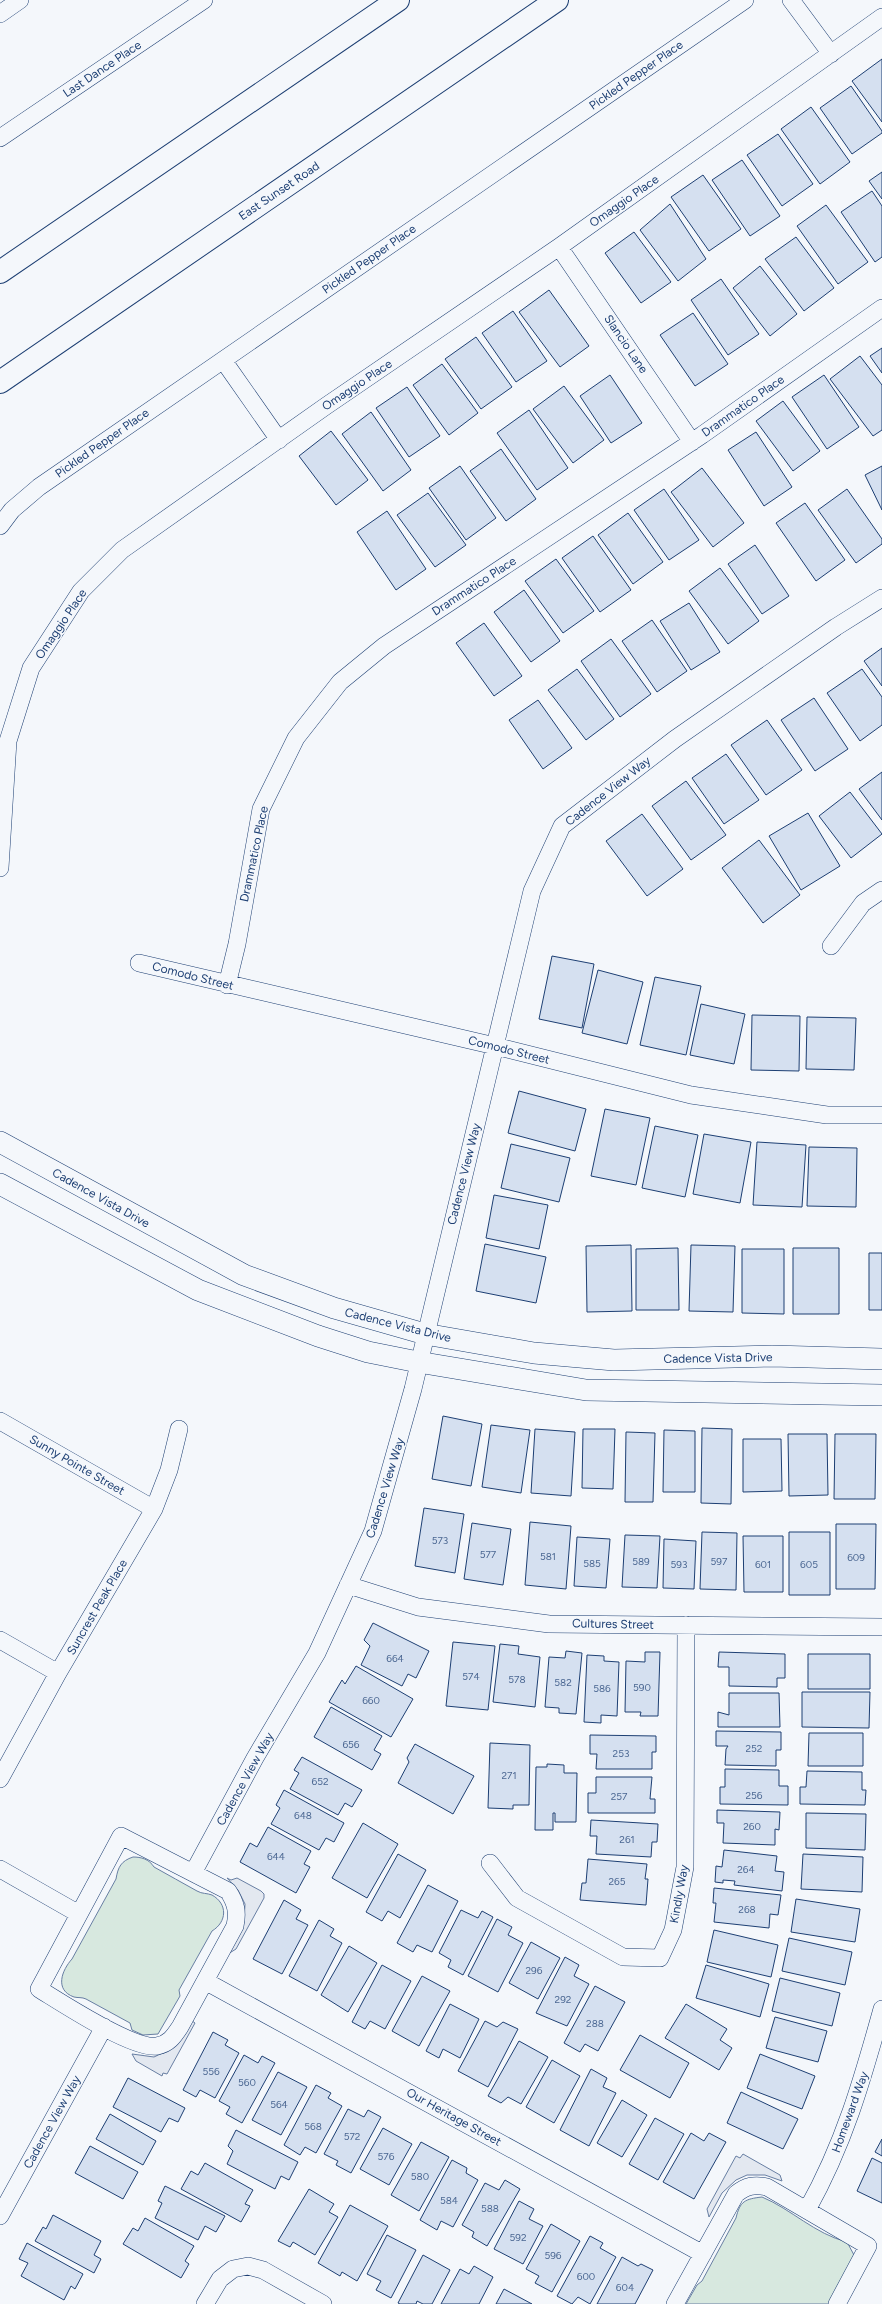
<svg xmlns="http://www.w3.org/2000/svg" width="882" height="2304" viewBox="0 0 882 2304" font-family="Figtree,sans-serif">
<rect width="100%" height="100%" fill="#f4f7fb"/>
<path fill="#d7e8df" stroke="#687fa3" d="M133 1857C141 1857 149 1859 154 1867 168 1875 183 1883 197 1891 202 1894 207 1893 212 1895 228 1904 227 1922 212 1931L179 1990 180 1996 158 2034 143 2035 132 2030 130 2023C115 2015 101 2007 86 1999 82 1997 78 1998 74 1997 54 1990 62 1970 72 1959L116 1879C118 1867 121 1861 133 1857Z
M762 2197C791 2209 815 2234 847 2242L854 2255 829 2304H686L697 2285 702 2281 736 2218C740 2201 745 2199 762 2197Z"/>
<path fill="#e3e8f0" stroke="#687fa3" d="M227 1878 231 1880 237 1878 261 1891 264 1894V1898L236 1949 228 1954 244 1922 245 1904 238 1890Z
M191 2020 195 2023 167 2074 163 2073 162 2076 136 2061 132 2054 154 2057 171 2049Z
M743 2154 780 2175 782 2181 765 2175H747L736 2180 722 2193 709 2217 707 2209 736 2156 740 2158Z"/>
<path fill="#d5e0f0" stroke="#1d3f73" d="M882 59V122L852 81Z
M851 86 882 131V133L852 154 820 108Z
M811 107 850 162 820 184 781 129Z
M778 134 813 184 782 206 747 155Z
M742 160 780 216 750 236 712 180Z
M882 172V199L869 181Z
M703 175 741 229 709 251 671 197Z
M872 191 882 206V257L875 262 841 212Z
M670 204 706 259 678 281 640 230Z
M826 205 868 262 838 284 797 226Z
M634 232 671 282 641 303 605 253Z
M796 237 834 288 804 311 765 259Z
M760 266 797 314 770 336 733 288Z
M721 279 759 334 728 355 691 300Z
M549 290 589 346 560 367 519 312Z
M513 311 547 361 516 382 482 333Z
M693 313 728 364 695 386 660 335Z
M476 337 512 387 481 409 445 359Z
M882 348V373L870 356Z
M860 356 882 385V430L873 436 830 379Z
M442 364 478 413 449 435 413 385Z
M610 375 642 423 611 443 580 396Z
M824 375 859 427 827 449 792 397Z
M564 386 604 440 573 463 533 409Z
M407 387 440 436 409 457 376 408Z
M783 401 820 451 793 471 756 421Z
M529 410 568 468 537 490 497 433Z
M371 412 411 470 383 491 342 434Z
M331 431 368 480 336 505 299 456Z
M756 432 792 487 764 506 728 450Z
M501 449 536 499 506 521 470 471Z
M460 466 496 518 466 540 429 488Z
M882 466V510L865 475Z
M702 468 744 523 713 547 671 492Z
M664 489 699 540 669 560 634 510Z
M847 489 882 539V544L856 563 818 510Z
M428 493 466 545 435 567 397 515Z
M805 503 845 560 816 581 776 523Z
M387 511 426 569 396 590 357 532Z
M628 513 663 562 633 584 598 535Z
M593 536 631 590 600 612 562 558Z
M755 545 789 596 762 614 728 564Z
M556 559 594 611 563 633 525 581Z
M720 568 759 621 728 644 689 591Z
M524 590 560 641 531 662 494 612Z
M689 603 720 652 691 670 660 621Z
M652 620 687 671 657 692 622 641Z
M484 623 522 676 494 696 456 643Z
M611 639 651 694 620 717 581 661Z
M882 648V686L864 661Z
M577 669 614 719 586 740 548 690Z
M862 669 882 697V725L860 741 827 693Z
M814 698 848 749 815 771 781 720Z
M538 700 572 748 543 769 509 720Z
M767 720 802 770 766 795 731 745Z
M726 754 759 800 724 824 692 778Z
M882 772V820L859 789Z
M686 781 726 835 691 860 652 806Z
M850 792 882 834 851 858 819 816Z
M808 813 840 866 801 890 769 836Z
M642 814 683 869 647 896 606 841Z
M759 840 800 895 763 923 722 868Z
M552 956 594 964 582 1028 539 1019Z
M598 970 643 982 627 1044 582 1033Z
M655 977 701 986 686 1055 640 1045Z
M701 1004 745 1014 734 1064 690 1055Z
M752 1015 800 1016 799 1071 751 1070Z
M807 1017 856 1018 854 1070 806 1069Z
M519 1091 586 1109 575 1151 508 1133Z
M605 1109 650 1118 636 1185 591 1176Z
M655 1126 698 1135 685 1197 642 1188Z
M704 1134 751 1142 740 1203 693 1194Z
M757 1142 806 1145 802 1207 753 1205Z
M511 1144 570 1158 559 1202 501 1188Z
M809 1147 857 1148 856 1207 807 1206Z
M494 1195 548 1205 539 1249 486 1238Z
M485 1244 546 1257 536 1303 476 1291Z
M631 1245 632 1311 587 1312 586 1246Z
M691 1245 735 1246 733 1312 689 1311Z
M678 1248 679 1310H636V1249Z
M793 1248H839V1314H793Z
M742 1249H784V1314L742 1313Z
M869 1253H882V1310H869Z
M443 1416 482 1424 471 1486 432 1479Z
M491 1425 530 1430 521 1493 482 1487Z
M702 1428 732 1429 731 1504 701 1503Z
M535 1429 575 1432 571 1496 531 1493Z
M583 1429H615L613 1489 582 1488Z
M664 1430 695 1431V1492H663Z
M626 1432 655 1433 653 1502H625Z
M788 1434H827L828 1495 789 1496Z
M835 1434H876L875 1499H834Z
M743 1439H781L782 1491 743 1492Z
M424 1508 464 1514 455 1573 415 1566Z
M530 1522 571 1526 566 1589 525 1585Z
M472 1523 511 1529 503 1585 464 1579Z
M836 1524H876L875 1589H836Z
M702 1532 737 1533 736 1590 700 1589Z
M789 1532H830V1595H789Z
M625 1535 660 1536 657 1588 622 1587Z
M743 1536H783V1592H744Z
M577 1537 610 1539 606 1588 574 1586Z
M664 1539 696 1541 694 1589 663 1588Z
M373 1623 429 1651 416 1678 408 1674 402 1686 361 1665 370 1646 364 1640Z
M453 1642 495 1646 488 1710 446 1706Z
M500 1644 519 1646 518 1654 540 1657 535 1707 493 1702Z
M566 1651 582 1653 576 1714 559 1713V1708L545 1707 549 1657 565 1658Z
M645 1652H660L658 1716H640L641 1712H625L626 1661 645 1662Z
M719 1652 785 1654V1678H777V1687L729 1686V1667H718Z
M808 1654H870V1689H808Z
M587 1655 604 1656V1661L619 1662 617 1716 601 1715V1723L584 1722Z
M356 1666 413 1699 391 1737 329 1702 342 1680 345 1684Z
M802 1692H870L869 1728 802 1727Z
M729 1693H779L780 1727H718V1712L729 1715Z
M331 1707 382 1736 374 1750 381 1754 372 1770 314 1737Z
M716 1731 781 1732V1750H776V1766L725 1765 726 1749 728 1746H716Z
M809 1733H863V1766H808Z
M590 1735 656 1736V1752H652V1769H596L597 1754H590Z
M490 1743 530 1745 529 1805H513V1809L488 1808Z
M415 1744 474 1776 453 1814 398 1783 409 1762 407 1758Z
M302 1757 362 1790 352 1807 345 1803 338 1815 290 1789 299 1773 294 1770Z
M547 1764 564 1765V1773H577L576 1822H555V1813H553V1830H535L536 1767H547Z
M725 1769 779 1770V1786H788V1805L720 1804V1787H725Z
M807 1771 862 1772V1790H866L865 1805 800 1804V1787H806Z
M596 1777H652L650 1799H655V1813H588V1793H596Z
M284 1790 344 1823 334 1842 326 1838 319 1850 271 1824 280 1808 276 1805Z
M717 1810 780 1812 779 1830 775 1829V1845L723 1843 724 1823H717Z
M806 1813 866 1814 865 1850 806 1848Z
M591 1820 658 1824 657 1842H652L651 1857 596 1854 597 1836H590Z
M363 1823 398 1844 367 1898 332 1878Z
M268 1827 311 1851 304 1864 310 1867 296 1893 240 1862 250 1843 257 1847Z
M724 1850 777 1856 775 1871 784 1872 782 1891 734 1885 735 1881 723 1880V1883L715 1882 716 1866 722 1867Z
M398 1854 426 1870 400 1918 388 1911 382 1921 366 1912Z
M803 1854 863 1857 862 1892 801 1889Z
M588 1859 647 1864 645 1879H648L646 1905 580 1900 582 1883H586Z
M428 1885 458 1901 432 1952 417 1945 413 1952 397 1943Z
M714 1888 781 1895 778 1915 770 1914 769 1928 714 1922 716 1903H713Z
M796 1899 860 1909 855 1942 791 1932Z
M284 1900 301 1910 296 1919 308 1925 282 1974 253 1959Z
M461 1910 478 1918 482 1911 493 1917 463 1975 448 1967 451 1960 439 1953Z
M497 1919 512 1927 508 1935 523 1943 498 1992 468 1976Z
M319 1920 334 1929 330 1936 342 1943 317 1991 289 1976Z
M714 1930 778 1945 771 1977 707 1962Z
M789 1938 852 1952 845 1985 782 1971Z
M531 1942 560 1958 538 1999 509 1983Z
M349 1946 377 1963 348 2012 321 1995Z
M565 1957 579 1965 574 1976 589 1984 567 2026 536 2013Z
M382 1965 411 1981 385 2029 370 2021 365 2029 352 2022Z
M706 1965 769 1984 760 2017 696 1998Z
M422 1976 450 1991 419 2046 392 2031Z
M780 1978 840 1993 832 2026 772 2011Z
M595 1986 625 2002 598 2051 585 2044 580 2052 564 2043Z
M450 2004 479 2019 460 2058 443 2049 439 2058 426 2051Z
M686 2004 727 2029 720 2040 732 2048 719 2070 665 2038Z
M775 2017 827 2031 818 2062 766 2048Z
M485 2021 497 2027 503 2022 518 2029 488 2087 458 2071Z
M213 2032 228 2040 225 2045 239 2053 215 2098 200 2090 196 2097 183 2090Z
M640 2035 689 2063 670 2098 620 2070Z
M519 2041 548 2057 521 2104 508 2097 501 2103 488 2096Z
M760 2054 815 2076 802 2109 747 2088Z
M244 2055 258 2063 262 2056 275 2063 242 2123 226 2114 230 2107 219 2101Z
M552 2060 580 2076 554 2123 526 2107Z
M591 2069 607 2078 603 2087 616 2093 589 2146 560 2130Z
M278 2072 307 2087 281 2135 252 2120Z
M128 2078 185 2108 178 2122 169 2118 161 2132 113 2107Z
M316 2085 331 2093 328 2098 342 2106 316 2153 305 2147 300 2155 284 2145Z
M741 2092 798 2119 783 2149 727 2123Z
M622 2100 647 2115 622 2157 597 2143Z
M348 2109 364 2117 368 2110 381 2117 351 2173 336 2165 338 2161 324 2154Z
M110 2114 156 2141 143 2165 96 2139Z
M655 2118 684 2134 658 2180 629 2164Z
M383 2128 412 2144 389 2185 360 2169Z
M236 2130 298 2162 289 2180 281 2176 275 2189 227 2164 233 2151 228 2146Z
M691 2133 704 2141 709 2133 726 2142 694 2199 663 2182Z
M882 2139V2156L875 2152Z
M421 2142 449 2157 419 2211 391 2195Z
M90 2146 138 2172 123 2199 75 2173Z
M872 2158 882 2163V2203L857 2191Z
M452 2160 467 2168 466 2173 478 2180 453 2227 441 2221 437 2230 420 2220Z
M205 2163 253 2190 245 2204 250 2206 241 2222 181 2189 191 2171 198 2175Z
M505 2180 520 2189 487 2246 472 2237 474 2232 462 2225 485 2183 499 2190Z
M165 2186 225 2216 216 2232 205 2226 198 2240 155 2218 162 2203 158 2201Z
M309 2189 334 2204 329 2212 338 2217 315 2255 293 2242 290 2247 278 2241Z
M519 2201 534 2209 529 2219 543 2226 523 2264 494 2249Z
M350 2205 388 2226 357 2281 342 2272 340 2276 318 2263Z
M53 2215 101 2241 94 2255 101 2259 94 2273 35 2241 43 2227 46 2229Z
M145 2218 194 2246 185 2261 189 2264 181 2278 123 2244 133 2228 138 2231Z
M551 2224 580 2241 552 2292 535 2283 539 2276 526 2269Z
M387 2235 416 2250 391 2298 376 2290 381 2281 367 2274Z
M590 2236 603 2243 600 2248 616 2257 590 2304 578 2297 572 2304 557 2296Z
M27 2243 83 2274 75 2289 71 2286 64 2300 21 2276 28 2263 19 2259Z
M423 2255 450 2270 432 2304H423L417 2301 416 2304H400L398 2303Z
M622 2257 638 2266 641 2264 653 2270 635 2304H597Z
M474 2266 493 2277 479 2304H441L460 2269 469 2274Z
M504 2289 532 2304H496Z"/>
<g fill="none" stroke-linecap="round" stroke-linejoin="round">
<defs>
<path id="minor" d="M791 0 831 54
M0 14 20 0
M0 138 204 0
M559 247 692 442
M223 360 279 440
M0 526 12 510 39 487 745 0
M0 868 8 741 31 668 81 591 122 550 326 406 559 247 882 17
M831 946 863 903 882 890
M139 963 495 1046 691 1095 827 1115H882
M227 985 237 944 261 809 296 738 340 682 384 646 702 435 882 308
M0 1421 154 1509
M348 1585 418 1607 549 1624 882 1627
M0 1640 58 1673
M0 1779 58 1673 154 1509 169 1470 179 1429
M121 1836 228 1891C236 1903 238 1912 235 1926L180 2027C174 2036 169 2044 157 2046 133 2050 62 2003 39 1989Z
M490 1863 517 1898 623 1957 660 1958 673 1930 685 1867 686 1625
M0 1869 79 1914
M193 1873 255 1758 317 1653 373 1531 413 1389 532 891 562 826 675 739 836 627 882 598
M205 1981 703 2254
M807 2210C844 2144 862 2081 882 2009
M0 2216 104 2027
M205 2304 220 2279 233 2269 248 2266 263 2270 323 2304
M675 2304 736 2194C746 2186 754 2184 767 2187L868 2246 837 2304"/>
<path id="tertiary" d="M0 1142 244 1275 334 1308 425 1334 534 1353 614 1360 772 1356 882 1359
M0 1184 198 1290 318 1336 368 1352 418 1362 586 1390 882 1395"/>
<path id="secondary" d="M0 272 398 0
M0 382 557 0"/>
</defs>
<use href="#minor" stroke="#1d3f73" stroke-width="18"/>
<use href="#tertiary" stroke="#1d3f73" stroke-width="22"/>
<use href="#secondary" stroke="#1d3f73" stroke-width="24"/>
<use href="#minor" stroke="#f4f7fb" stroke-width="17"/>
<use href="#tertiary" stroke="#f4f7fb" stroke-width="21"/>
<use href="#secondary" stroke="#f4f7fb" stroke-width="22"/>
</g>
<g text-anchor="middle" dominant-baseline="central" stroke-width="3" stroke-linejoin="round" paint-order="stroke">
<g font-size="10" fill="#4b6792">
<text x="440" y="1540">573</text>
<text x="488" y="1554">577</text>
<text x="548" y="1556">581</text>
<text x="856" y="1557">609</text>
<text x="641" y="1561">589</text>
<text x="719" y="1561">597</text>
<text x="592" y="1563">585</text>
<text x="679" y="1564">593</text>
<text x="763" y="1564">601</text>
<text x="809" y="1564">605</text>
<text x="395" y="1658">664</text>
<text x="471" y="1676">574</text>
<text x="517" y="1679">578</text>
<text x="563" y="1682">582</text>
<text x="642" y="1687">590</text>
<text x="602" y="1688">586</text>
<text x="371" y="1700">660</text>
<text x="351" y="1744">656</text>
<text x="754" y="1748">252</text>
<text x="621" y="1753">253</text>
<text x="509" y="1775">271</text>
<text x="320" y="1781">652</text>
<text x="754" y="1795">256</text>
<text x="619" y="1796">257</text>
<text x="303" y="1815">648</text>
<text x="752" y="1826">260</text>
<text x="627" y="1839">261</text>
<text x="276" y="1856">644</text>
<text x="746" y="1869">264</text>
<text x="617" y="1881">265</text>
<text x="747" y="1909">268</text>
<text x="534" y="1970">296</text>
<text x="563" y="1999">292</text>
<text x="595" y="2023">288</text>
<text x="211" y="2071">556</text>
<text x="247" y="2082">560</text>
<text x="279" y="2104">564</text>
<text x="313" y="2126">568</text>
<text x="352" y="2136">572</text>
<text x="386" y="2156">576</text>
<text x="420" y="2176">580</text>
<text x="449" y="2200">584</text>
<text x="490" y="2208">588</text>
<text x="518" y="2237">592</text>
<text x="553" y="2255">596</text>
<text x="586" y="2276">600</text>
<text x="625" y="2287">604</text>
</g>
<g font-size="12" fill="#1d3f73" stroke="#f4f7fb">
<text transform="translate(102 69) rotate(-34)">Last Dance Place</text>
<text transform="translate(636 75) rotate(-35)">Pickled Pepper Place</text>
<text transform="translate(279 191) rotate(-34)">East Sunset Road</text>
<text transform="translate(624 201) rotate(-35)">Omaggio Place</text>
<text transform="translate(369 259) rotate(-35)">Pickled Pepper Place</text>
<text transform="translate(626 344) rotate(56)">Slancio Lane</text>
<text transform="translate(357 385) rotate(-34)">Omaggio Place</text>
<text transform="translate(743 406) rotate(-35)">Drammatico Place</text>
<text transform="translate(102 443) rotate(-35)">Pickled Pepper Place</text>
<text transform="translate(474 586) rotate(-33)">Drammatico Place</text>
<text transform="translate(61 624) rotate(-56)">Omaggio Place</text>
<text transform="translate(608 791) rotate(-38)">Cadence View Way</text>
<text transform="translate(254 854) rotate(-78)">Drammatico Place</text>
<text transform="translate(193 976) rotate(14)">Comodo Street</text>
<text transform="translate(509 1050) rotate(14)">Comodo Street</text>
<text transform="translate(464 1174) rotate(-76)">Cadence View Way</text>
<text transform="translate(101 1198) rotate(29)">Cadence Vista Drive</text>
<text transform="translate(398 1325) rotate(14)">Cadence Vista Drive</text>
<text transform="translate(718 1358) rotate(-1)">Cadence Vista Drive</text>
<text transform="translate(77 1465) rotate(30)">Sunny Pointe Street</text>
<text transform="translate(385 1488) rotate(-73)">Cadence View Way</text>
<text transform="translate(97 1607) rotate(-60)">Suncrest Peak Place</text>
<text transform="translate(613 1624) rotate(1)">Cultures Street</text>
<text transform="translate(245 1779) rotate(-61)">Cadence View Way</text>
<text transform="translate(679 1894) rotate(-80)">Kindly Way</text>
<text transform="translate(850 2112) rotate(-70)">Homeward Way</text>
<text transform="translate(454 2117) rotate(29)">Our Heritage Street</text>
<text transform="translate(52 2122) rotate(-61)">Cadence View Way</text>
</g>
</g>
</svg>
